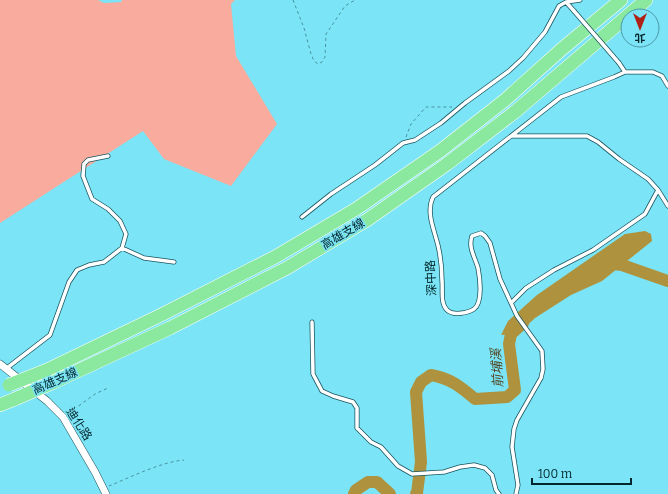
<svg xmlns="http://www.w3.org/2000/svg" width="668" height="494" viewBox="0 0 668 494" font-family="Bitter,'Noto Sans TC',serif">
<rect width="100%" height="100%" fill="#7be4f6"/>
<path fill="#f9ab9e" d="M0 0H98L104 3 121 2 122 0H235L231 4 236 56 277 124 231 186 164 159 143 131 0 223Z"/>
<path fill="#af923d" d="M645 231 651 234 652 241 602 281 571 295 535 318 518 334 501 335 508 321 537 295 625 234Z"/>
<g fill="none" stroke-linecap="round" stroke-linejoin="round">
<path stroke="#af923d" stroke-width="12" d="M605 263 622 265 668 281
M354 494 356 490 368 482H377L390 494
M416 494 417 493 421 462 416 392 421 382 431 375C450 378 461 387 475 399L507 397 515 390 509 344 511 334 523 323"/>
<defs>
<path id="service" d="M566 2 574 11
M619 63 625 72
M512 136H587L598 142 619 159 648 179 658 190 668 206
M108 156 88 160 84 164 83 176 92 199 108 209 120 221 126 234 122 248
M302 217 331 194 375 165 403 143 415 140 441 123 465 103 509 71 523 58 545 32 559 6 566 2 580 0
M511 303 526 288 554 270 593 250 645 214 658 190
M312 322 313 374 322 391 333 396 353 402 357 408V428L371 442 381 447 398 466 412 474 444 472 460 467 474 465 485 468 492 475 496 490 499 494
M7 368 50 335 69 282 77 270 89 265 104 262 122 248 144 258 174 262
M516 494 518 485 512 447 514 429 517 420 541 378 543 369 542 351 517 316 500 279 490 243 485 236 481 233 472 236C468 248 475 257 478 268 480 278 483 303 474 309 468 313 453 316 447 310 440 303 443 290 442 281 442 271 441 260 439 250 436 233 425 214 433 197L561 97 614 77 625 72H653L662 76 668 86"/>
<path id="minor" d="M0 364 47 401 63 417 95 472 106 494"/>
<path id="motorway" d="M47 370 161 315 275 257 356 209 440 151 505 100 563 48 621 0
M52 383 170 328 287 268 367 220 447 164 516 111 646 0
M0 405 15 399"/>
</defs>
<use href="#service" stroke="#1a545d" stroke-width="5"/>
<use href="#minor" stroke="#1a545d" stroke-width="8"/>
<use href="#motorway" stroke="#fff" stroke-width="14"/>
<path stroke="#47939f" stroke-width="1" stroke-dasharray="3 3" stroke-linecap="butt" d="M293 0 304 28 311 54 314 61 318 64 322 62 325 57 326 34 345 6 355 0
M406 137 411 124 426 107H452
M69 413 95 394 108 388
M109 486C131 477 161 462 184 460"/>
<use href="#service" stroke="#fff" stroke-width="3.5"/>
<use href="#minor" stroke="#fff" stroke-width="7"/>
<use href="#motorway" stroke="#8ae99f" stroke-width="13"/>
<defs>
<path id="service-bridge" d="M574 11 619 63"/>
<path id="motorway-bridge" d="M9 385 47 370
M15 399 52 383"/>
</defs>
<use href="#service-bridge" stroke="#1a545d" stroke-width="5" stroke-linecap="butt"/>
<use href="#motorway-bridge" stroke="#fff" stroke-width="14" stroke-linecap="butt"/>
<use href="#service-bridge" stroke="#fff" stroke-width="3.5"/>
<use href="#motorway-bridge" stroke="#8ae99f" stroke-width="13"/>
</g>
<g text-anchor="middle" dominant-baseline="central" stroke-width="3" stroke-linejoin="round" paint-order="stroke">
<g font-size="12" fill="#03272c" stroke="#7be4f6">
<text transform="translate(343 234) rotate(-31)">高雄支線</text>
<text transform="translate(431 278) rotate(-93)">深中路</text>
<text transform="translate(55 381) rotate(-24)">高雄支線</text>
<text transform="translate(79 424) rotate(57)">迪化路</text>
</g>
<g font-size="13" font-style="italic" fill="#534622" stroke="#7be4f6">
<text transform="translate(497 368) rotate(-94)">前埔溪</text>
</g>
</g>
<g transform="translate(640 28) rotate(180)"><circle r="19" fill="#7be4f6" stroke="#4b98a5"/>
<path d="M0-3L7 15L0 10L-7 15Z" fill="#b02115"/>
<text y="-6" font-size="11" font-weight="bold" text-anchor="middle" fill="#03272c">北</text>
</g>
<path d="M532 478v6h99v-6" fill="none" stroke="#03272c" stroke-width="2"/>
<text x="538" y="478" font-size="12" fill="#03272c" stroke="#7be4f6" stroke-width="3" paint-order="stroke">100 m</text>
</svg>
